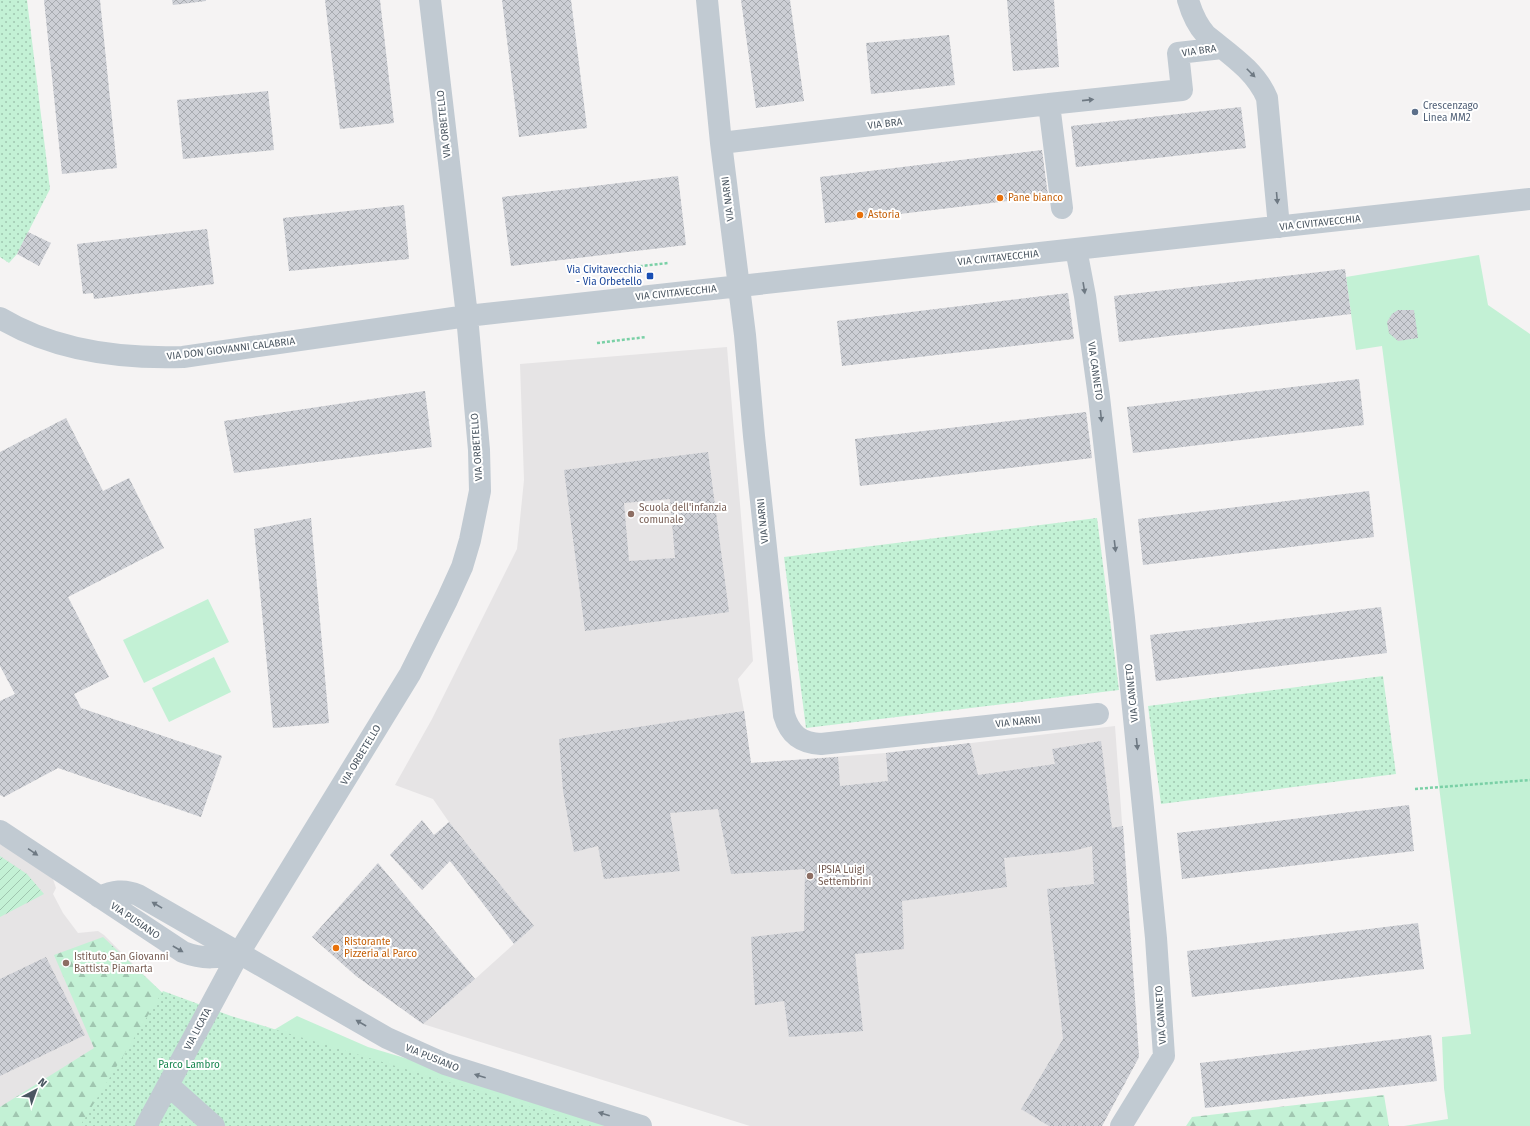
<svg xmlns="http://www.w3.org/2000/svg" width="1530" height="1126" viewBox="0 0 1530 1126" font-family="'Fira Sans',sans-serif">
<defs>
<pattern id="forest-firs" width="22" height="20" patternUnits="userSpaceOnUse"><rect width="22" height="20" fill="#c3f1d5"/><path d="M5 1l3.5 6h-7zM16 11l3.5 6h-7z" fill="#a0c6b0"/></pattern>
<pattern id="park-dots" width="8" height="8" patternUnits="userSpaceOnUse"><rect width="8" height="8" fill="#c3f1d5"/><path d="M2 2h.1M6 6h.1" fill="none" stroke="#a0c6b0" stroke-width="1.8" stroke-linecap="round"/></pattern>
<pattern id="garden-furrows" width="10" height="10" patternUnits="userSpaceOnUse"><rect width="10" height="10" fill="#c3f1d5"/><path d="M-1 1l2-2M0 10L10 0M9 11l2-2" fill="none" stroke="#a0c6b0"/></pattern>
<pattern id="building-cross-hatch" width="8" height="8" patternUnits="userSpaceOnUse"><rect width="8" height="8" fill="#cdcfd5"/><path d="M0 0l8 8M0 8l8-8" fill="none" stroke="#a8abb0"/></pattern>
</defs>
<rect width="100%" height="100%" fill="#f5f3f3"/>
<path fill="#e6e4e5" d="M727 347 753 661 738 679 744 711 751 763 886 753 1115 726 1139 1057 1102 1126H750L423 1024 475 979 534 926 449 822 433 799 395 785 432 719 517 549 524 480 520 364Z
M0 844 52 876 56 888 53 894 63 913 78 933 98 931 104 935 160 991 78 1126H0Z"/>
<path fill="#c3f1d5" d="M1479 255 1488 305 1530 334V1126H1404L1448 1119 1444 1088 1442 1037 1471 1034 1382 346 1356 350 1346 277Z
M208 599 229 642 144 683 123 640Z
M214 657 231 692 169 722 152 688Z
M297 1016 368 1047 632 1126H193L239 1051Z"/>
<path fill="url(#forest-firs)" d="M103 937 168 998 129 1126H0V1107L94 1048 54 955Z
M1384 1095 1389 1126H1186L1192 1117Z"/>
<path fill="url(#park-dots)" d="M0 0H27L50 189 17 254 9 263 0 257Z
M1097 518 1119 690 806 728 784 557Z
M1383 676 1396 774 1161 804 1148 706Z
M163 991 231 1016 593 1126H80Z"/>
<path fill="url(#garden-furrows)" d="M0 856 27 874 44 894 0 917Z"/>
<path fill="url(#building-cross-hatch)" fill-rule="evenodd" d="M44 0H100L117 168 62 174Z
M172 0H206V1L173 5Z
M325 0H380L394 123 340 129Z
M502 0H571L587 128 519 137Z
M741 0H790L804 101 756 108Z
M1007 0H1054L1059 67 1013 71Z
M949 35 955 85 871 94 866 43Z
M268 91 274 150 183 159 177 100Z
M1241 107 1246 148 1076 167 1071 126Z
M1042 150 1048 196 825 223 820 177Z
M678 176 686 245 511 266 502 197Z
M404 205 409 259 289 271 283 218Z
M207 229 214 284 94 299 93 293 83 294 77 244Z
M28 232 51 243 39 266 17 254Z
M1345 269 1351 314 1119 342 1114 296Z
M1068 293 1074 339 842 366 837 321Z
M1398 310H1414L1418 338 1398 341 1389 333 1387 322 1392 314Z
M1359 379 1364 425 1133 453 1127 407Z
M425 391 432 447 234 473 224 421Z
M1086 412 1092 458 860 486 855 439Z
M66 418 103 491 129 478 164 548 68 597 109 677 74 694 81 708 222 756 201 817 58 768 4 797 0 795V701L15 694 0 666V452Z
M708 452 729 612 585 631 564 470ZM670 499 675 558 629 561 624 503Z
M1369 491 1374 537 1143 565 1138 519Z
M311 518 329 723 273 728 254 529Z
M1381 607 1387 653 1156 681 1150 635Z
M744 711 751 763 838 757 840 786 888 781 886 753 970 743 978 775 1055 764 1052 749 1101 741 1112 828 1123 826 1139 1057 1102 1126H1049L1021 1109 1063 1039 1047 889 1094 884 1092 846 1072 851 1004 858 1007 887 902 901 904 949 855 954 863 1031 789 1037 784 1001 755 1005 751 937 804 931 805 869 731 874 718 809 670 813 680 871 604 879 598 846 574 852 563 791 559 739Z
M1409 805 1414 851 1182 879 1177 833Z
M422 820 434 835 449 822 534 926 514 944 450 861 422 890 390 855Z
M378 863 475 979 423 1024 356 976 312 937Z
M1418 923 1424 969 1192 997 1187 951Z
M46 957 85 1035 0 1076V979Z
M1431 1035 1437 1081 1205 1108 1200 1063Z"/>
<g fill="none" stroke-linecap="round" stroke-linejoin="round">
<path stroke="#7ad0a6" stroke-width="2.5" stroke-dasharray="3 2" stroke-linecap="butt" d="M590 272 668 263
M597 343 646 337
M1415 789 1530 780"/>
<path stroke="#c1cad2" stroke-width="22" d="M707 0 721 143 745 335 754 436 784 715C790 735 801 743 821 744L1098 714
M1188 0C1192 14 1197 25 1206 35 1229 54 1255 70 1267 98L1279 227
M1049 104 1062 208
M721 143 1049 104 1182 90 1178 53 1222 48
M1076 249 1085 296 1099 397 1124 618 1156 938 1164 1056 1121 1126
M0 318C55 351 119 359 183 357L467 316 1530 199
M0 831 183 952C204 960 218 958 239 953
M99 897C113 891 124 889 138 895L387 1038 445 1064 641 1126
M168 1085 214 1126
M146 1126 239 953 410 674 447 600 462 567 470 540 480 491 479 450 467 316 430 0"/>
</g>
<defs><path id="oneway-solid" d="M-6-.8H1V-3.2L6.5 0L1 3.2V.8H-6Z"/></defs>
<g fill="#6e7983">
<use href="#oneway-solid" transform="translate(1251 73) rotate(45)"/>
<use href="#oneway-solid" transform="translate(1088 100) rotate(-6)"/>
<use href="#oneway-solid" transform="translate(1277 198) rotate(85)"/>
<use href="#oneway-solid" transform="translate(1084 288) rotate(81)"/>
<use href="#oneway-solid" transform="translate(1101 416) rotate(84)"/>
<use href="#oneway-solid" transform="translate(1115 546) rotate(83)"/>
<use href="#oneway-solid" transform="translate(1137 744) rotate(84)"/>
<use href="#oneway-solid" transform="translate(33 852) rotate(34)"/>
<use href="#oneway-solid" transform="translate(157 905) rotate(-149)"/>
<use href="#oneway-solid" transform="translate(178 949) rotate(30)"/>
<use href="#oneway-solid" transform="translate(361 1023) rotate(-150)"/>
<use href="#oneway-solid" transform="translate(480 1076) rotate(-162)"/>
<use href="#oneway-solid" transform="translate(604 1114) rotate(-163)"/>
</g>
<circle fill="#5c6f8a" stroke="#fff" stroke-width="1.5" cx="1415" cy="112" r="4"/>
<g fill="#e8710a" stroke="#fff" stroke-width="1.5">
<circle cx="1000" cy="198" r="4"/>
<circle cx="860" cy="215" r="4"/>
<circle cx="336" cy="948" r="4"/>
</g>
<rect fill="#1a4fb4" stroke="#fff" stroke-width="1.5" x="646" y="272" width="8" height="8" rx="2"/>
<g fill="#8d6e63" stroke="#fff" stroke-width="1.5">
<circle cx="631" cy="514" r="4"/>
<circle cx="810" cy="876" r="4"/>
<circle cx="66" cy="963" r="4"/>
</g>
<g text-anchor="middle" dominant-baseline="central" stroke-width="4" stroke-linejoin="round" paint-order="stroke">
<g font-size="10" fill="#4a5661" stroke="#fff">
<text transform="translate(1199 51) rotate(-8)">VIA BRA</text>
<text transform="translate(444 124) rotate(-96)">VIA ORBETELLO</text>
<text transform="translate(885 124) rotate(-7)">VIA BRA</text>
<text transform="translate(728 199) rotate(-97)">VIA NARNI</text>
<text transform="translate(1320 223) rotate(-6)">VIA CIVITAVECCHIA</text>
<text transform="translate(998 258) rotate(-6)">VIA CIVITAVECCHIA</text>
<text transform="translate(676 293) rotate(-6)">VIA CIVITAVECCHIA</text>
<text transform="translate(231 349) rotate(-7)">VIA DON GIOVANNI CALABRIA</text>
<text transform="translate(1095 371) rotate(82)">VIA CANNETO</text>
<text transform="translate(477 447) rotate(-94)">VIA ORBETELLO</text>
<text transform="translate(763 521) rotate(-96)">VIA NARNI</text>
<text transform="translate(1132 693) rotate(-96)">VIA CANNETO</text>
<text transform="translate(1018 722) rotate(-6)">VIA NARNI</text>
<text transform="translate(361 755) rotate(-59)">VIA ORBETELLO</text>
<text transform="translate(135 921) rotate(34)">VIA PUSIANO</text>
<text transform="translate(1161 1015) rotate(-94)">VIA CANNETO</text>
<text transform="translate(198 1029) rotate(-62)">VIA LICATA</text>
<text transform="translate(432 1058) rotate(22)">VIA PUSIANO</text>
</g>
<g font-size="10" fill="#4e5e75" stroke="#fff" text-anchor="start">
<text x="1423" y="106">Crescenzago<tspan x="1423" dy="12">Linea MM2</tspan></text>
</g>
<g font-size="10" fill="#c56008" stroke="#fff" text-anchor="start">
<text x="1008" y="198">Pane bianco</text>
<text x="868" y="215">Astoria</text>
<text x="344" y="942">Ristorante<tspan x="344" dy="12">Pizzeria al Parco</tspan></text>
</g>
<g font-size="10" fill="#164399" stroke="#fff" text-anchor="end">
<text x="642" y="270">Via Civitavecchia<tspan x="642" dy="12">- Via Orbetello</tspan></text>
</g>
<g font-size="10" fill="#785e54" stroke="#fff" text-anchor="start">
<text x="639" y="508">Scuola dell'infanzia<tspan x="639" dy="12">comunale</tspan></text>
<text x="818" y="870">IPSIA Luigi<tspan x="818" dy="12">Settembrini</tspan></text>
<text x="74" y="957">Istituto San Giovanni<tspan x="74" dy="12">Battista Piamarta</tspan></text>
</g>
<g font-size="10" fill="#17864f" stroke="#fff">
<text x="189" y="1065">Parco Lambro</text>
</g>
</g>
<g transform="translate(36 1090) rotate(41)" stroke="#ffffff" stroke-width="3" paint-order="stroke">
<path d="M0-3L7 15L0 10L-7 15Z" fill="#4a5661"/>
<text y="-6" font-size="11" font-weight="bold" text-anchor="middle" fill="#4a5661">N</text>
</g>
</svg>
